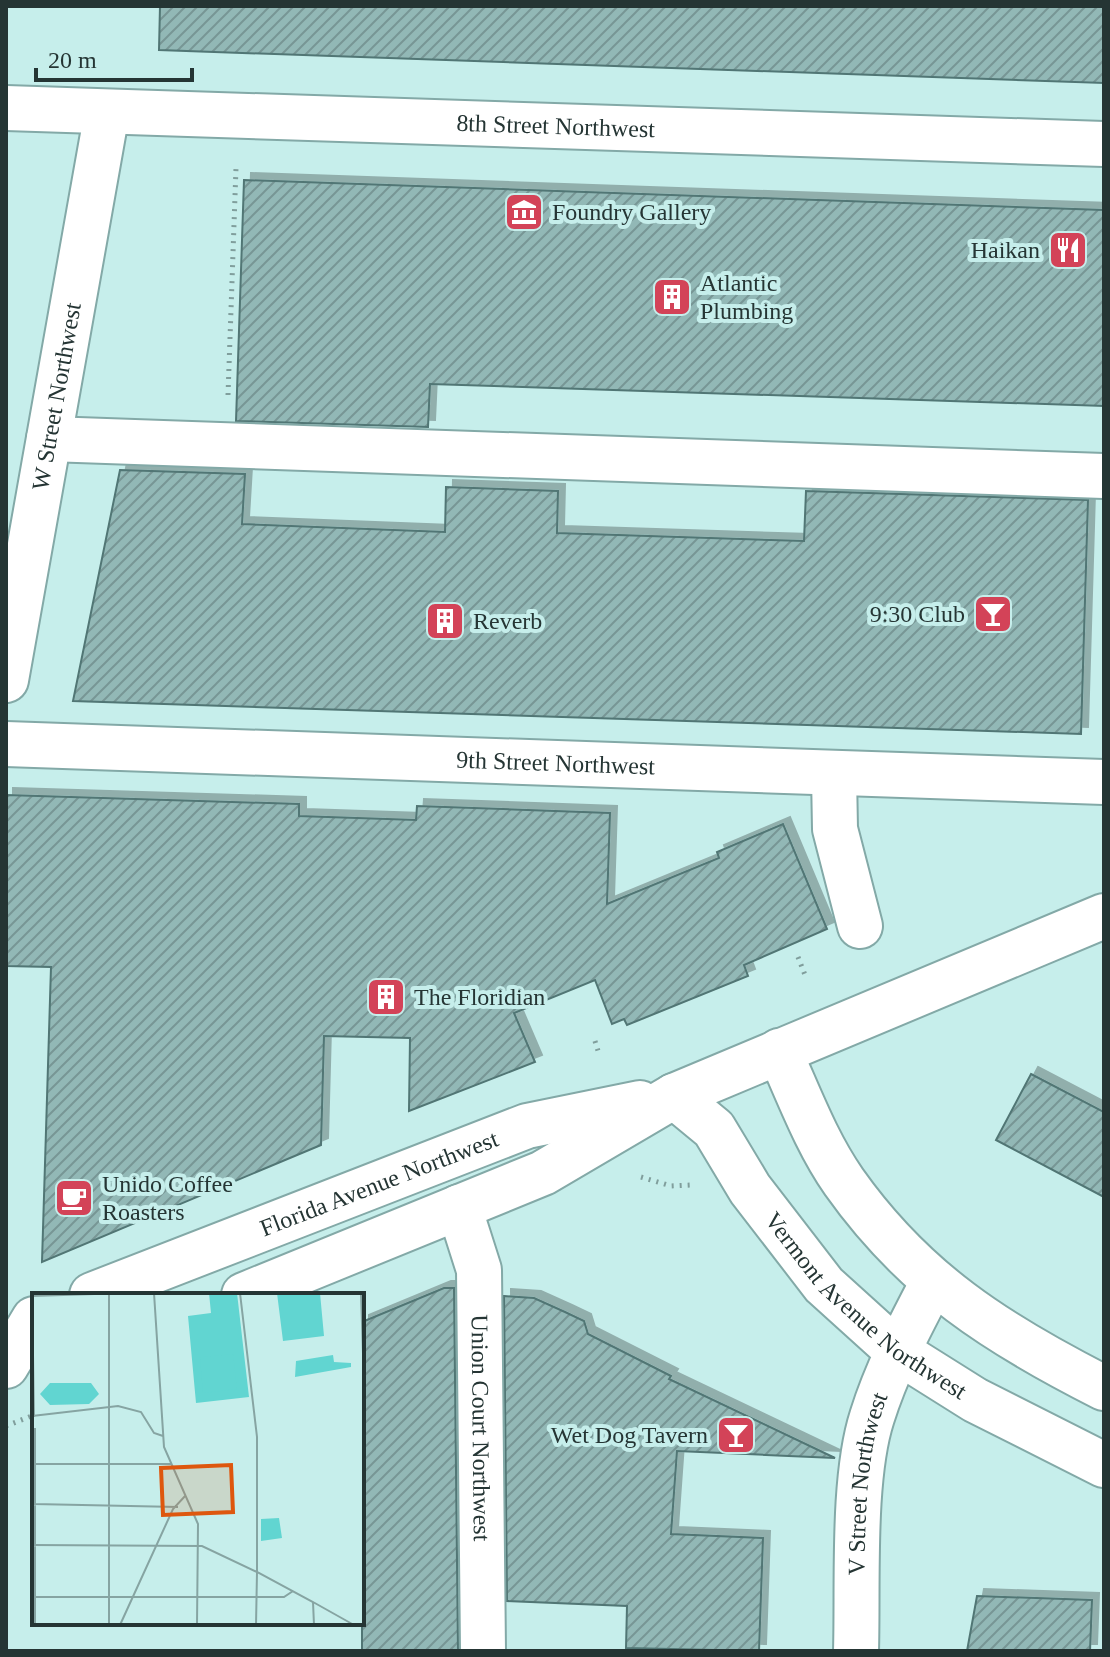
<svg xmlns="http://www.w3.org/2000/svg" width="1110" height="1657" viewBox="0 0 1110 1657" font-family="'Times New Roman',serif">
<defs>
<pattern id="building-hatch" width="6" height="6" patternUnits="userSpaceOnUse" patternTransform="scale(2)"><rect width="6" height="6" fill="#92b8b6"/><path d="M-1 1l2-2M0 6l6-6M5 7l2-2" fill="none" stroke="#779695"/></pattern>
<filter id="shadow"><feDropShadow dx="7" dy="-7" stdDeviation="0" flood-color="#0004"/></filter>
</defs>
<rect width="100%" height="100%" fill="#c6eeeb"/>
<path fill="url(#building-hatch)" stroke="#517674" stroke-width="2" filter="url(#shadow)" d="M160 6H1104V83L159 50Z
M244 180 1104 210V406L430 384 428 427 236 421Z
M120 470 245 474 242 524 445 532 446 487 558 491 557 533 804 541 806 491 1088 500 1081 734 73 701Z
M6 795 299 804V816L416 820 417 806 610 813 607 904 719 858 717 852 783 824 827 929 744 965 748 976 627 1025 624 1019 612 1024 595 980 514 1013 535 1062 409 1111 410 1038 324 1036 321 1145 42 1262 51 967 6 966Z
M1031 1074 1104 1112V1197L996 1140Z
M444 1288H454L458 1651H362V1322Z
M504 1296 534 1298 565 1312 584 1321 588 1334 671 1376 669 1379 835 1458 677 1451 671 1534 763 1538 759 1651 626 1648 627 1606 507 1601Z
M977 1596 1092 1600 1090 1651H967Z"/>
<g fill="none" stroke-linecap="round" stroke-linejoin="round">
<defs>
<g id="minor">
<path id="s1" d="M6 108 1104 144"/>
<path d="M49 439 1104 476"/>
<path id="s2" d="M6 680 107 112"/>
<path id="s3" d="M6 744 1104 782"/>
<path d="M834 775 835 829 860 926"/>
<path d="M779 1051C799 1095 816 1142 844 1182 914 1281 997 1334 1104 1388"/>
<path id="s4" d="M674 1096 714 1129 750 1189 824 1285 897 1351 975 1400 1104 1465"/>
<path id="s5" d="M459 1207 479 1270 483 1651"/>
<path id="s6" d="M856 1651C858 1584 852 1479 872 1417 887 1369 910 1326 933 1282"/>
</g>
<g id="major">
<path id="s7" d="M92 1295 527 1126 640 1103"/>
<path d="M244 1295 543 1173 674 1096 1104 916"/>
<path d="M6 1366 34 1319"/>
</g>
</defs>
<use href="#minor" stroke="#83a9a7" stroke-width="48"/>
<use href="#major" stroke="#83a9a7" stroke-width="48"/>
<path stroke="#809e9c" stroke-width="5" stroke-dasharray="2 6" stroke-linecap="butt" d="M228 395 236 168
M798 957 805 975
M595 1041 599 1054
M641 1177 671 1186 691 1185
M6 1426 34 1415"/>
<use href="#minor" stroke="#fff" stroke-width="44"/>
<use href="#major" stroke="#fff" stroke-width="44"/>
</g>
<defs>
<symbol id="museum-square" viewBox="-11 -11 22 22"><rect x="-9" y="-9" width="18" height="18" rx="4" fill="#d34358" stroke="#c6eeeb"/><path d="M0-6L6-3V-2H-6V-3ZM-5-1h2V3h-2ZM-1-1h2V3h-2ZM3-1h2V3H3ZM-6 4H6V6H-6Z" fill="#fff"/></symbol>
<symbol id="restaurant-square" viewBox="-11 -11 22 22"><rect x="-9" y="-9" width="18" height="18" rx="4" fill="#d34358" stroke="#c6eeeb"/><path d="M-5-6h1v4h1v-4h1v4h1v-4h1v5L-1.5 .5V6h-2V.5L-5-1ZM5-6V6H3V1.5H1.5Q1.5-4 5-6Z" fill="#fff"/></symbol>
<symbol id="building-square" viewBox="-11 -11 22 22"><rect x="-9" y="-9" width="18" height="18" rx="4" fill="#d34358" stroke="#c6eeeb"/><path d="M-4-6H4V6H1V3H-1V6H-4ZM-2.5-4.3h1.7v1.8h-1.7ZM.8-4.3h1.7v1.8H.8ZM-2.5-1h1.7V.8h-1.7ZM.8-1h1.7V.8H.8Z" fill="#fff"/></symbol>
<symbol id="bar-square" viewBox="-11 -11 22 22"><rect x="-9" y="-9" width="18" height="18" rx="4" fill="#d34358" stroke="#c6eeeb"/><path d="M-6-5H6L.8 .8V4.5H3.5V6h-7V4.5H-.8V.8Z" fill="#fff"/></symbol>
<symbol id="cafe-square" viewBox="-11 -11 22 22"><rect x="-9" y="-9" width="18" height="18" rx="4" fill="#d34358" stroke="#c6eeeb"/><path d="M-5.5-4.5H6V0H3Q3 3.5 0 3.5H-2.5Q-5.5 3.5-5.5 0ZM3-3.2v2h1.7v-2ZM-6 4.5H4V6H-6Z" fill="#fff"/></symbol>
</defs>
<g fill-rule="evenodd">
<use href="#museum-square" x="502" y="190" width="44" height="44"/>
<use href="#restaurant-square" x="1046" y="228" width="44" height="44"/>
<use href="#building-square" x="650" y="275" width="44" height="44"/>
<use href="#bar-square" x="971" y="592" width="44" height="44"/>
<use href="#building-square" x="423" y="599" width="44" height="44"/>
<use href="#building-square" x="364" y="975" width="44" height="44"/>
<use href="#cafe-square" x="52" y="1176" width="44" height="44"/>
<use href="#bar-square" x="714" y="1413" width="44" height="44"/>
</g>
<g text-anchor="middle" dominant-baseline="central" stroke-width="8" stroke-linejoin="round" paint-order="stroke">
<g font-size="24" fill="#253534" stroke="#c6eeeb">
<text stroke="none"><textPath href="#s1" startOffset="550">8th Street Northwest</textPath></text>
<text stroke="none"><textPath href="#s2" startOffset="288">W Street Northwest</textPath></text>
<text stroke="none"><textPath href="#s3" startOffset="550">9th Street Northwest</textPath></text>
<text stroke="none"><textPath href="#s7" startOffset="308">Florida Avenue Northwest</textPath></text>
<text stroke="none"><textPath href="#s4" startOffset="288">Vermont Avenue Northwest</textPath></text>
<text stroke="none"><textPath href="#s5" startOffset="224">Union Court Northwest</textPath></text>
<text stroke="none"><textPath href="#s6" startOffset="168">V Street Northwest</textPath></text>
</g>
<g font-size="24" fill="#253534" stroke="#c6eeeb" text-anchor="start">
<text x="552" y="212">Foundry Gallery</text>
<text x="1040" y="250" text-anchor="end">Haikan</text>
<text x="700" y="283">Atlantic<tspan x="700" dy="28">Plumbing</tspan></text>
<text x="965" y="614" text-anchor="end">9:30 Club</text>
<text x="473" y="621">Reverb</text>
<text x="414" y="997">The Floridian</text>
<text x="102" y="1184">Unido Coffee<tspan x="102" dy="28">Roasters</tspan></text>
<text x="708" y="1435" text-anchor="end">Wet Dog Tavern</text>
</g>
</g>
<g transform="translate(32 1293)">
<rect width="332" height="332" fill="#c6eeeb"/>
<path d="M177 0H205L217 104 164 110 156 23 179 20ZM245 0H288L292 43 251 48ZM301 62 302 69 319 70V74L263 84 264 68ZM247 225 250 245 229 248V226Z" fill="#61d5d1"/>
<path d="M201 61 205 96 171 100 168 64ZM18 90H59L67 101 57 111 18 112 8 101Z" fill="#61d5d1"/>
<path fill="none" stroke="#86a4a2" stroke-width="2" d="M0 0 2 124M122 0 132 154 166 231 165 332M208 0 225 144V279L281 309 282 332M329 0 332 91M0 3 94 0M0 123 86 113 109 119 122 140 131 143M3 135V332M0 171H139M2 211 146 214M0 252 170 253 225 279 224 332M77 252V0M77 252V332M0 304H252L261 298M281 309 322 332M88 332 141 216 154 202"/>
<path fill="#de570e" fill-opacity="0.15" stroke="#de570e" stroke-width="4" d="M199 172 201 219 131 222 129 175Z"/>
<rect width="332" height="332" fill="none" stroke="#253534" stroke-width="4"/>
</g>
<rect width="1110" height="1657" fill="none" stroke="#253534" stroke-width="16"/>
<path d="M36 68v12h156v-12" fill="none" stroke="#253534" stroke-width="4"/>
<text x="48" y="68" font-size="24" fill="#253534" stroke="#c6eeeb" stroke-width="6" paint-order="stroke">20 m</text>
</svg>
